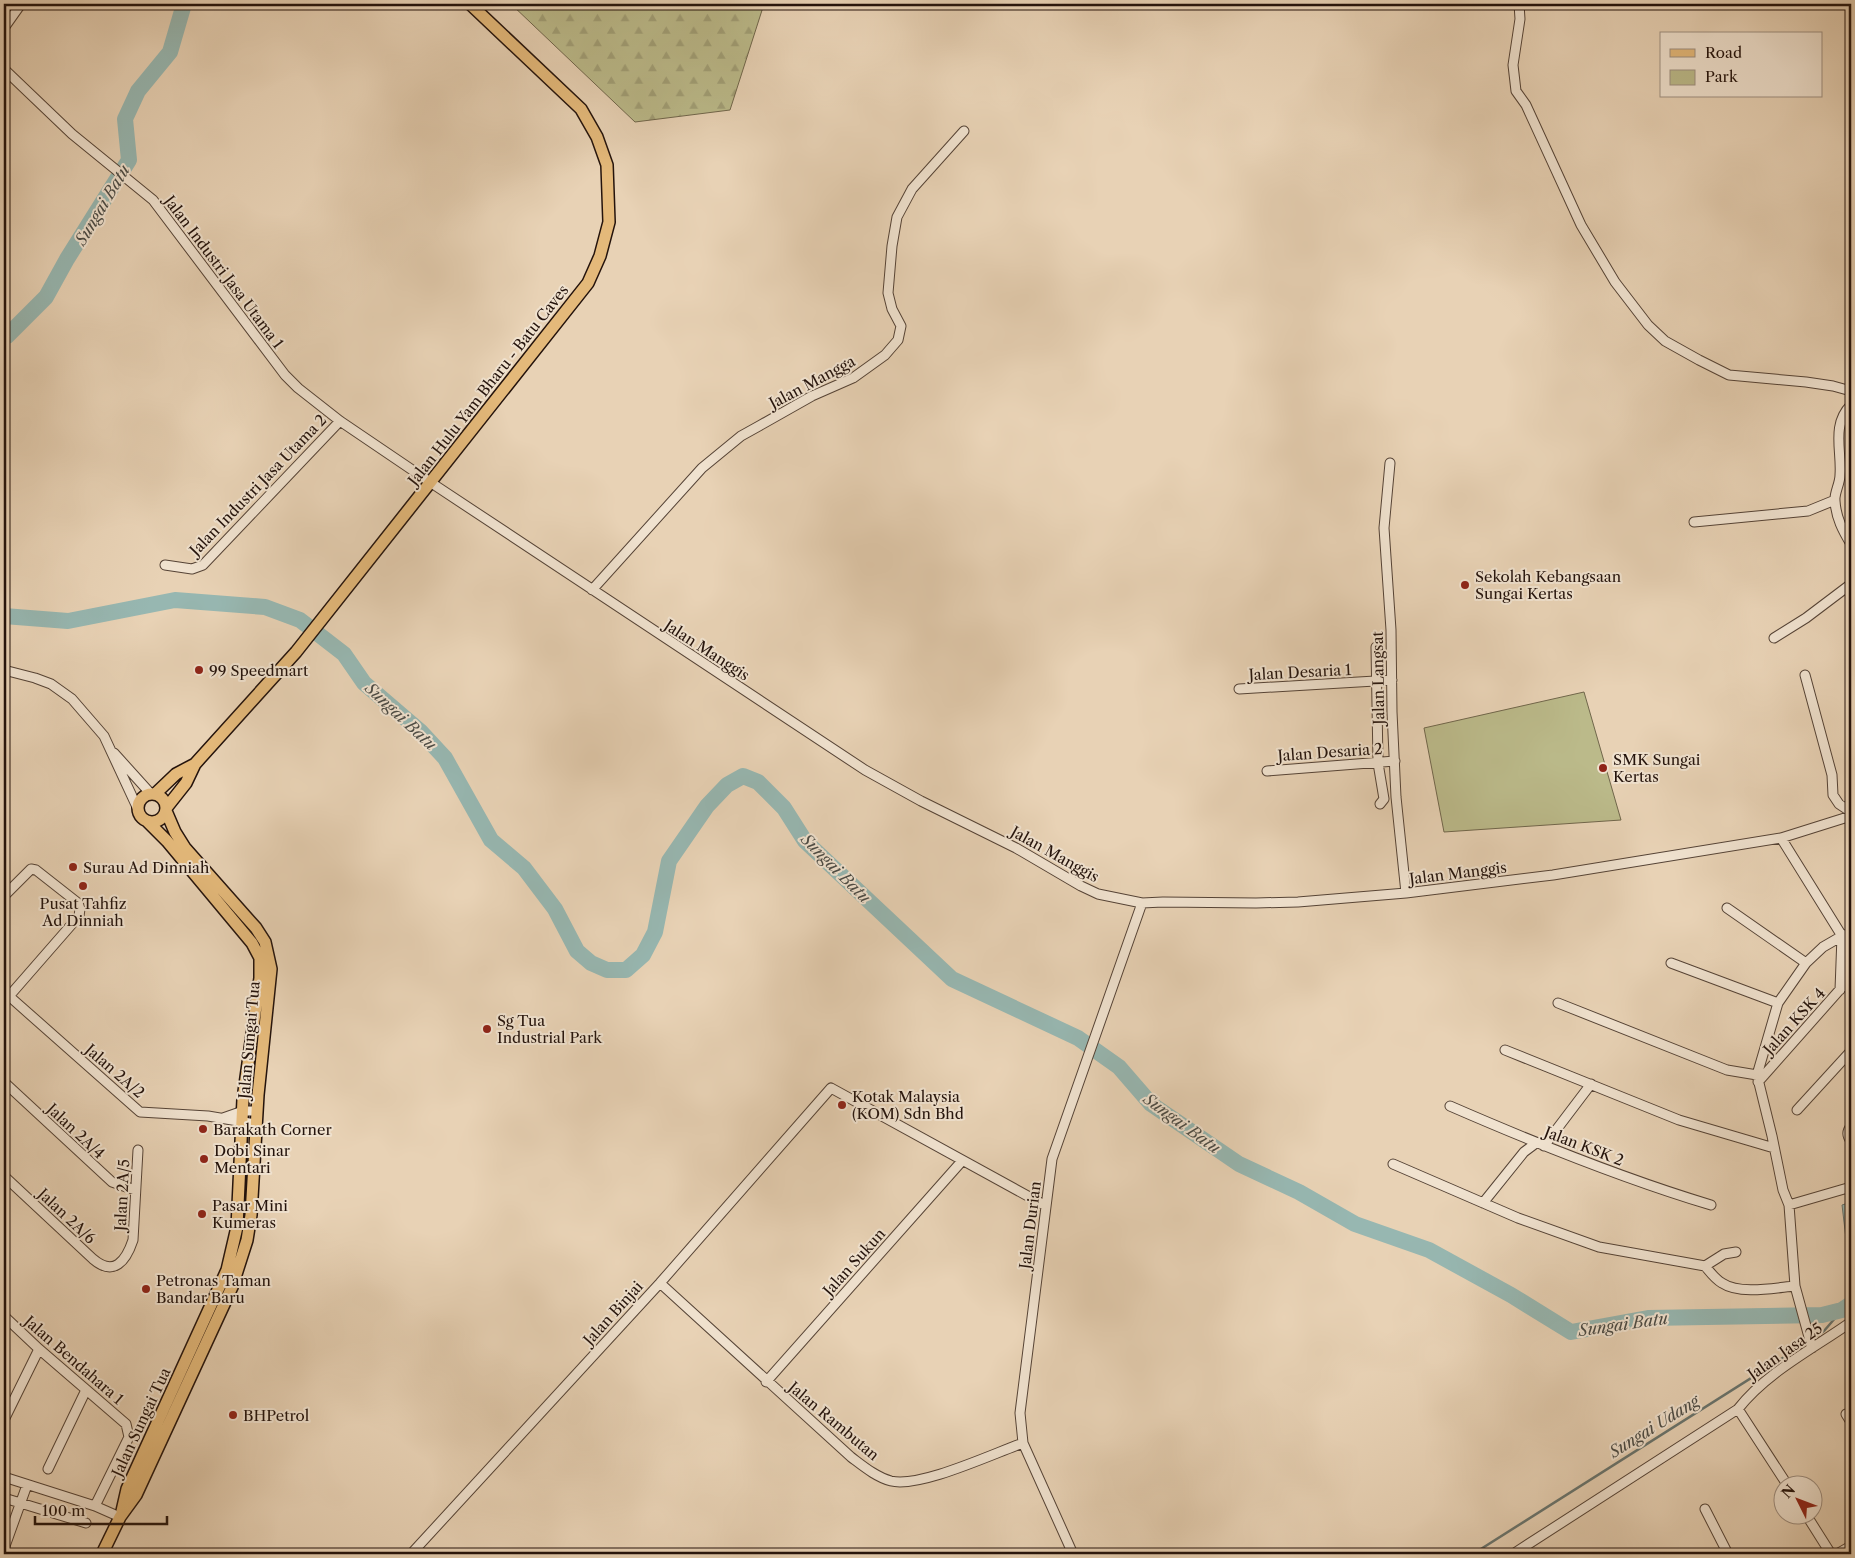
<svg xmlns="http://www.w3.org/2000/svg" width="1855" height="1558" viewBox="0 0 1855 1558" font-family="'Libre Caslon Text',serif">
<defs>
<pattern id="forest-firs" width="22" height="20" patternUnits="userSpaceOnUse" patternTransform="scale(1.25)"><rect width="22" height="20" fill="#bbba8a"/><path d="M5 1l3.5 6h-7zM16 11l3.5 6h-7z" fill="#a19f76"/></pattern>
</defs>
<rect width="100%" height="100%" fill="#e8d2b5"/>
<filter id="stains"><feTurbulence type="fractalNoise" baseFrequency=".004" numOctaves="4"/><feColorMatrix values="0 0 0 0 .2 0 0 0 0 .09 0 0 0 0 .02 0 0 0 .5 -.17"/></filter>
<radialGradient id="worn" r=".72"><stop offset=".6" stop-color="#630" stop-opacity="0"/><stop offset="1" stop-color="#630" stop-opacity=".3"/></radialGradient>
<path fill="#bbba8a" stroke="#70664b" d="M1584 692 1621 820 1444 832 1424 728Z"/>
<path fill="url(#forest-firs)" stroke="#70664b" d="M511 4H764L730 110 635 122Z"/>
<path fill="#97b7b1" stroke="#69756f" d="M1851 1202V1267L1849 1264 1842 1205Z"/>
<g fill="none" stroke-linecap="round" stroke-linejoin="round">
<path stroke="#69756f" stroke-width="2.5" d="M1812 1339 1824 1331 1842 1310
M1473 1554 1808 1342"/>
<path stroke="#97b7b1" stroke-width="16" d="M4 337 7 336 46 297 67 259 129 160 125 119 138 91 170 52 184 4
M4 616 68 621 175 600 265 607 300 620 344 654 364 683 420 731 445 758 491 840 524 868 555 909 577 951 591 963 607 970H626L643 955 655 932 669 861 707 806 727 785 743 776 758 782 784 808 805 841 952 979 1078 1038 1119 1067 1151 1104 1239 1164 1299 1192 1355 1224 1429 1250 1511 1295 1571 1332 1648 1318 1822 1315 1842 1310 1851 1304"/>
<defs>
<path id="minor" d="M1519 4 1520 19 1513 65 1516 91 1526 105 1581 225 1615 282 1648 325 1665 341 1699 360 1729 375 1806 382 1833 386 1851 391
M4 28 21 4
M4 69 72 134 153 200 285 375 298 388 340 421 430 482 865 770 921 801 1016 848 1081 886 1098 894 1142 903 1163 902 1256 903 1298 902 1406 893 1553 875 1781 838 1851 816
M1851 405C1831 425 1842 451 1840 475 1840 484 1834 493 1835 501 1836 518 1843 531 1851 544
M1390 463 1384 528 1391 630 1392 712 1396 797 1406 893
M1694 522 1808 511 1835 500
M165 565 192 569 203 565 340 421
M592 590 702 468 741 436 759 426 812 396 853 378 885 355 898 340 901 326 892 309 888 293 892 246 897 217 912 189 964 131
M1774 638 1806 618 1851 584
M1376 647 1378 763 1384 799 1380 804
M4 670 35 678 51 684 72 699 104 736 137 807
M1805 675 1832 775 1833 795 1839 804 1851 812
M1239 689 1392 680
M114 753 151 794
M1267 771 1395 761
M1781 838 1842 936
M4 896 31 869 36 870 78 903 80 909 79 916 4 1002
M1727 908 1806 963
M1671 963 1778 1003
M1840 990 1842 936
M9 996 140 1112 208 1116 256 1124
M1558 1003 1727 1070 1757 1075
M1505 1050 1679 1120 1774 1148
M4 1082 112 1182 135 1190
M1758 1082 1851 977
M1450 1106C1535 1143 1621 1178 1711 1205
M1797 1110 1851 1051
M223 1118 243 1111H257
M1851 1126C1847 1131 1847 1136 1851 1141
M1544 1146 1591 1084
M1393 1164 1518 1218 1599 1247 1705 1266 1724 1254 1736 1252
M4 1176 93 1259C114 1277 126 1261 133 1240L138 1150
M1483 1203 1524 1152 1536 1143
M1789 1205 1851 1187
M1705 1266C1710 1272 1715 1279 1722 1283 1740 1295 1774 1288 1795 1286
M660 1283 851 1457C863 1466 876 1477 891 1481 920 1488 992 1454 1023 1443
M4 1316 39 1349 126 1424 129 1437 95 1506
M1812 1348 1795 1286 1789 1205 1783 1190 1772 1136 1757 1075 1778 1003 1806 963 1823 947 1842 936 1851 933
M766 1382 962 1161
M1738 1409 1788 1486
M1846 1414 1851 1422
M4 1420 39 1349
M48 1469 86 1390
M4 1477 95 1506 120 1517
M4 1498 86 1523
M1705 1509 1728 1554
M1807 1516 1831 1554
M4 1549 27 1485
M411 1554 660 1283 831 1088 1046 1206
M1073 1554 1023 1443 1020 1413 1052 1159 1142 903
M1513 1554 1738 1409C1767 1372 1813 1349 1851 1322
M1837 1554 1851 1546"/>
<path id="major" d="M138 808a14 14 0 1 1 28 0a14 14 0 1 1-28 0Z
M155 794 176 774 195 764
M167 807 186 783 195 764 296 652 588 283 600 256 609 222 607 165 597 137 581 109 470 4
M122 1511 127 1489 227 1270 237 1227 243 1099 260 978V958L252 943 167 841 148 822
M102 1554 120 1517 136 1495 232 1287 247 1240 251 1215 258 1095 271 969 265 942 256 928 185 848 175 832 166 811"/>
</defs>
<use href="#minor" stroke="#554336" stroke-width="11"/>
<use href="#major" stroke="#24130c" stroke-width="14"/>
<use href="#minor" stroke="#f0e2cf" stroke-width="9"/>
<use href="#major" stroke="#e4b97a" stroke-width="11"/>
</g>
<g fill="#8f2418" stroke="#f0e2cf" stroke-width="2">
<circle cx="1465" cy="585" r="5"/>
<circle cx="199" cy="670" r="5"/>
<circle cx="1603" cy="768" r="5"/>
<circle cx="73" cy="867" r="5"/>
<circle cx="83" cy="886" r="5"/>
<circle cx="487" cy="1029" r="5"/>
<circle cx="842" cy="1105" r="5"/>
<circle cx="203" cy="1129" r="5"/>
<circle cx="204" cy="1159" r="5"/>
<circle cx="202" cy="1214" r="5"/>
<circle cx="146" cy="1289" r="5"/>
<circle cx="233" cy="1415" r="5"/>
</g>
<g text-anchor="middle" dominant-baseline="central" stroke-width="4" stroke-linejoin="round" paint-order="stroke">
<g font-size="15" fill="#24130c" stroke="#f0e2cf">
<text transform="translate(224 272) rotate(53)">Jalan Industri Jasa Utama 1</text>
<text transform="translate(812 382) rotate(-28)">Jalan Mangga</text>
<text transform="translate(488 385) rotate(-52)">Jalan Hulu Yam Bharu - Batu Caves</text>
<text transform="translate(258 485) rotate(-46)">Jalan Industri Jasa Utama 2</text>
<text transform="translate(707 650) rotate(33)">Jalan Manggis</text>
<text transform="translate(1300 672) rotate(-3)">Jalan Desaria 1</text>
<text transform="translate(1378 678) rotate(-91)">Jalan Langsat</text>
<text transform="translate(1330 752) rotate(-4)">Jalan Desaria 2</text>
<text transform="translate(1055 854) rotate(29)">Jalan Manggis</text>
<text transform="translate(1458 873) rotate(-7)">Jalan Manggis</text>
<text transform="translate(1794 1021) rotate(-48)">Jalan KSK 4</text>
<text transform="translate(249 1040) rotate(-85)">Jalan Sungai Tua</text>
<text transform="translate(115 1071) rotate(41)">Jalan 2A/2</text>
<text transform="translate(76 1131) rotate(43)">Jalan 2A/4</text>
<text transform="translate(1584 1146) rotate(21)">Jalan KSK 2</text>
<text transform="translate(122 1195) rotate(-87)">Jalan 2A/5</text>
<text transform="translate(67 1216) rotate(43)">Jalan 2A/6</text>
<text transform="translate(1030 1225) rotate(-83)">Jalan Durian</text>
<text transform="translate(854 1262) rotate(-48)">Jalan Sukun</text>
<text transform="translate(613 1313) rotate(-48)">Jalan Binjai</text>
<text transform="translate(1785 1351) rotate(-35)">Jalan Jasa 25</text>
<text transform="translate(74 1360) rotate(41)">Jalan Bendahara 1</text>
<text transform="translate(834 1421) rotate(40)">Jalan Rambutan</text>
<text transform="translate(141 1422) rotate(-65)">Jalan Sungai Tua</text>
</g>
<g font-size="15" fill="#24130c" stroke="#f0e2cf" text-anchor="start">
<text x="1475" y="576">Sekolah Kebangsaan<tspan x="1475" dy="17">Sungai Kertas</tspan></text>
<text x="209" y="670">99 Speedmart</text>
<text x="1613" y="759">SMK Sungai<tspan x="1613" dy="17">Kertas</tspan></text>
<text x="83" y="867">Surau Ad Dinniah</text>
<text x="83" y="903" text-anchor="middle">Pusat Tahfiz<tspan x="83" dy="17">Ad Dinniah</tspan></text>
<text x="497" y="1020">Sg Tua<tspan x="497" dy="17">Industrial Park</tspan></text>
<text x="852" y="1096">Kotak Malaysia<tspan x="852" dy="17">(KOM) Sdn Bhd</tspan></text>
<text x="213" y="1129">Barakath Corner</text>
<text x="214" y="1150">Dobi Sinar<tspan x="214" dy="17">Mentari</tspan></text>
<text x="212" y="1205">Pasar Mini<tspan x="212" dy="17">Kumeras</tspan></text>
<text x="156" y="1280">Petronas Taman<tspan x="156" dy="17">Bandar Baru</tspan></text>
<text x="243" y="1415">BHPetrol</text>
</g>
<g font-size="16" font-style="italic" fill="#4c4c46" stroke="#f0e2cf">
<text transform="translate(102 205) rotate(-59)">Sungai Batu</text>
<text transform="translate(401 716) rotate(43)">Sungai Batu</text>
<text transform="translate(836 868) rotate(45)">Sungai Batu</text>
<text transform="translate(1182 1123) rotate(36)">Sungai Batu</text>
<text transform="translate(1623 1324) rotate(-8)">Sungai Batu</text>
<text transform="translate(1654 1426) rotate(-32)">Sungai Udang</text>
</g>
</g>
<rect width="1855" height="1558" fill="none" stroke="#e8d2b5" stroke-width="20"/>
<rect x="5" y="5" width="1845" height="1548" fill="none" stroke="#24130c" stroke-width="2.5"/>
<rect x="10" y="10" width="1835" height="1538" fill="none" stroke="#24130c"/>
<rect x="1660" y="32" width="162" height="65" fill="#f0e2cf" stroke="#9e8f81"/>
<rect x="1670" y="49" width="25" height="8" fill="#e4b97a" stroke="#9e8f81"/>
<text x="1705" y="58" font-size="15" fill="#24130c">Road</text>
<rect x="1670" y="70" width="25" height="15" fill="#bbba8a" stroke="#9e8f81"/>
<text x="1705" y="82" font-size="15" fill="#24130c">Park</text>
<g transform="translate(1798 1500) rotate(312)"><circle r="24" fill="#f0e2cf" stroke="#9e8f81"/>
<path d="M0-4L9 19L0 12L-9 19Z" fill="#8f2418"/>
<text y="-8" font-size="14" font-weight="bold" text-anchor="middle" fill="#24130c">N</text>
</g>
<path d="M35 1516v8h132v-8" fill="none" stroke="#24130c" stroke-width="2.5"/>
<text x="42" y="1516" font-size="15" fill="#24130c" stroke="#f0e2cf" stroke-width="4" paint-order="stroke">100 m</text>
<rect width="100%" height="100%" filter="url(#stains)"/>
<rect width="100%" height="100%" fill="url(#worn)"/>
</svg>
